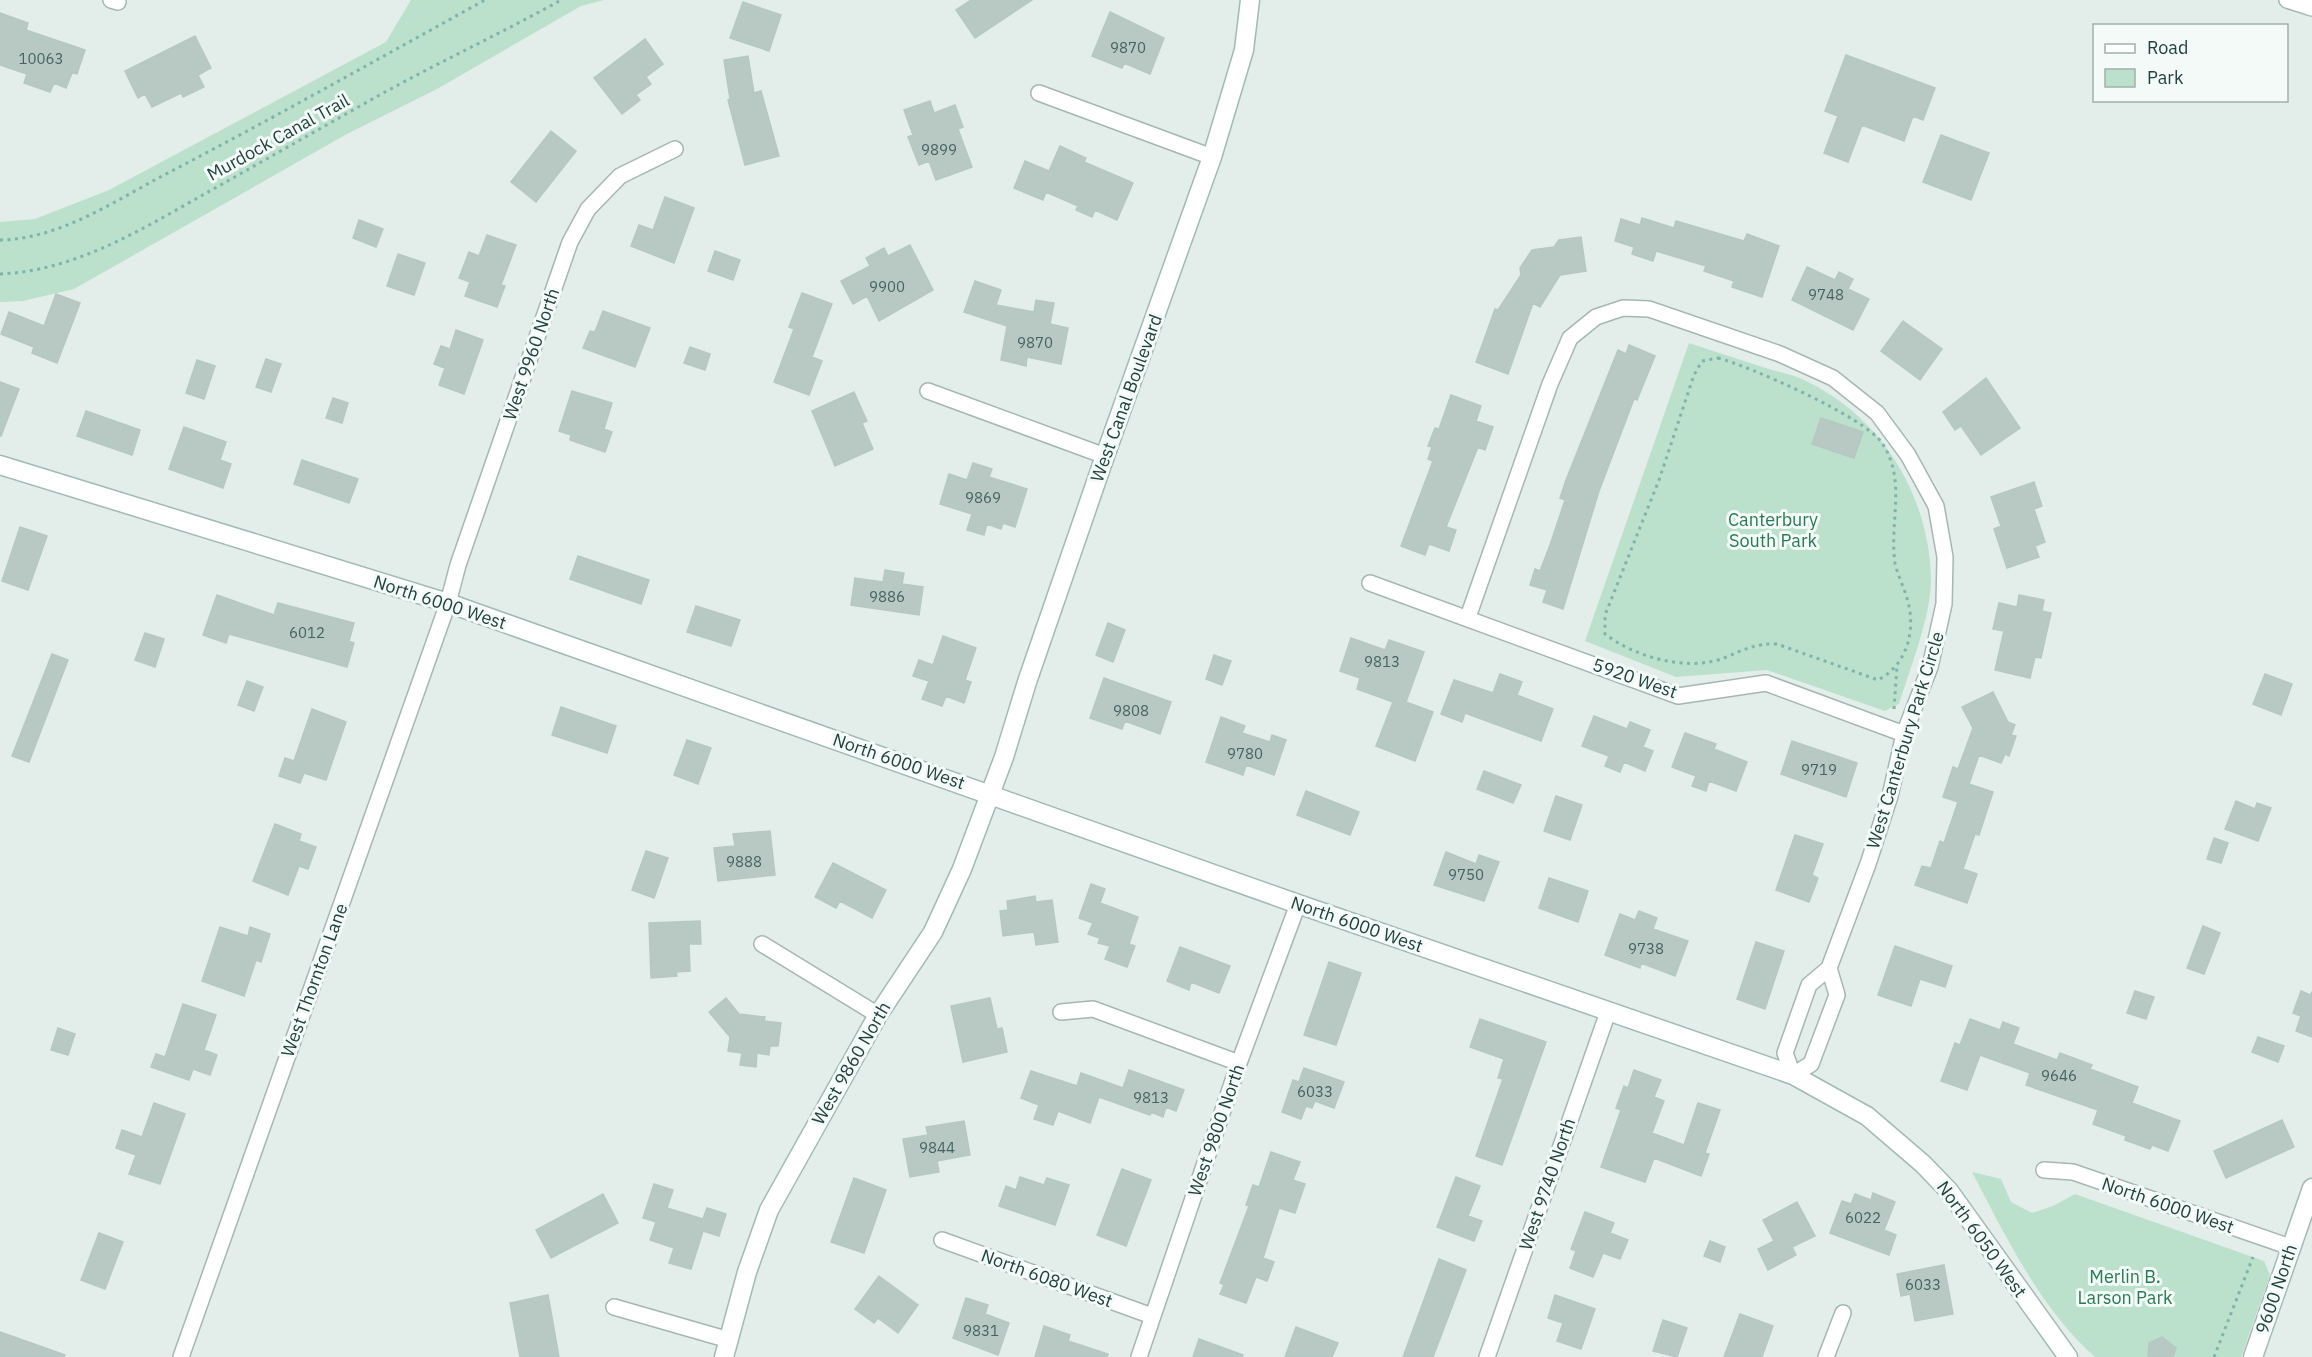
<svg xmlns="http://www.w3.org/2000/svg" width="2312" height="1357" viewBox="0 0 2312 1357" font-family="'IBM Plex Sans',sans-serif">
<rect width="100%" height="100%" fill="#e3eeeb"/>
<path fill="#bbe0cb" d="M411 0H604L581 6 437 89 347 134 74 289 23 301 0 302V222L35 219 109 190 386 42Z
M1689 343C1716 352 1744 361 1772 370 1783 373 1796 376 1806 381 1882 417 1930 497 1931 580 1931 616 1910 669 1899 704L1885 711 1767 670 1676 677 1585 641Z
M1972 1172 2001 1179 2011 1202 2032 1213 2053 1206 2075 1194 2264 1261 2270 1275 2241 1357H2095C2040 1308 2006 1237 1972 1172Z"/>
<path fill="#b8c9c4" stroke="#b5c8c3" stroke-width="1.5" d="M971 0H1032L975 38 956 10Z
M743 2 781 15 769 51 730 38Z
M1110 12 1164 38 1150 74 1124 63 1122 68 1092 56Z
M0 13 28 23 26 30 85 50 77 74 72 73 66 88 54 83 50 92 24 83 27 74 0 65Z
M195 36 211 68 198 75 204 87 183 97 181 93 152 107 145 94 138 98 125 71Z
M645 39 663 64 646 77 651 84 636 95 640 100 622 114 594 78Z
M1846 55 1935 88 1923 120 1913 116 1904 141 1862 125 1848 162 1824 153 1838 116 1825 111Z
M748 56 754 93 761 91 779 156 745 165 728 100 730 99 724 60Z
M930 101 934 113 955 105 963 127 958 129 972 167 936 180 929 161 919 165 908 137 913 135 904 110Z
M551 131 576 151 536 202 511 182Z
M1941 135 1989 153 1971 200 1923 182Z
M1060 146 1086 158 1084 162 1133 183 1117 220 1095 210 1092 217 1076 210 1078 206 1046 192 1043 200 1014 188 1025 161 1049 171Z
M665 197 694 208 674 263 631 246 639 225 653 230Z
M1642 218 1674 228 1676 221 1744 241 1747 234 1779 246 1762 297 1732 287 1734 281 1704 271 1706 266 1656 251 1653 261 1632 254 1634 247 1615 241 1621 219 1640 225Z
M359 220 383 229 376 247 353 238Z
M487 235 516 245 501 285 505 286 497 307 465 296 470 282 459 278 469 252 479 256Z
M1581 237 1586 271 1560 275 1540 307 1533 303 1508 374 1476 362 1495 309 1498 310 1521 275 1520 268 1532 250 1554 247 1559 240Z
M910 245 933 290 879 321 867 296 853 304 841 281 870 266 866 258 884 248 888 256Z
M715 251 740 260 733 280 708 271Z
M398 254 425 263 414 295 387 286Z
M1807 267 1835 280 1839 272 1853 279 1848 289 1869 299 1853 330 1792 300Z
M975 281 1001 290 996 305 1034 312 1036 300 1054 303 1050 324 1068 328 1061 364 1027 357 1026 366 1001 360 1007 326 964 312Z
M802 293 832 304 812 357 822 361 809 395 774 382 794 329 789 327Z
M56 294 80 303 57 363 32 353 34 347 1 334 9 312 44 326Z
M603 311 650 328 635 367 583 348 590 331 595 332Z
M1903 321 1942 349 1920 380 1881 351Z
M456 330 483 340 464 394 439 385 445 368 434 364 441 346 450 349Z
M1629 345 1655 356 1637 400 1634 399 1599 491 1563 609 1543 602 1547 590 1530 585 1535 569 1540 571 1550 545 1565 500 1560 498 1566 480 1618 350 1626 354Z
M690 347 710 354 705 370 684 363Z
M266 359 281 364 271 392 256 387Z
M197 360 215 366 204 399 186 393Z
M1986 378 2020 428 1981 455 1961 426 1955 430 1943 412Z
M0 382 19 389 1 436H0Z
M572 391 612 403 604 429 612 432 605 452 570 440 571 435 559 431Z
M854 392 867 421 862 423 873 449 835 466 812 411Z
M1451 395 1481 406 1476 421 1493 427 1485 450 1478 447 1446 527 1456 530 1449 551 1429 544 1425 555 1401 546 1433 461 1428 459 1432 447 1428 446 1435 428 1439 429Z
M333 398 348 403 342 423 326 418Z
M86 411 140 430 132 455 77 436Z
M1821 418 1863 432 1854 458 1812 444Z
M184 427 226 442 220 460 231 464 223 488 169 469Z
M302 460 358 479 349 503 294 484Z
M973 463 992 469 989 477 1027 489 1015 527 1003 523 1001 529 987 524 984 535 967 530 972 514 940 504 949 474 967 480Z
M2034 482 2042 506 2034 509 2045 542 2035 546 2039 557 2007 568 1994 529 2001 526 1991 497Z
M20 527 47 536 28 590 2 581Z
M578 556 649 580 641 604 570 579Z
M885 570 904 573 902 584 923 587 919 615 851 605 855 578 883 582Z
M217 595 274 615 278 603 354 623 349 641 354 643 347 667 229 634 226 643 203 635Z
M2019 595 2044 600 2042 611 2051 613 2041 658 2035 657 2030 678 1995 670 2004 631 1993 629 1999 603 2017 607Z
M696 606 740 620 731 646 687 632Z
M1108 623 1125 630 1113 662 1096 655Z
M145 633 164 639 155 667 135 660Z
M943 636 976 648 965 680 971 682 964 703 946 696 942 706 922 699 929 681 913 676 919 660 933 665Z
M1351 638 1385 650 1389 640 1424 652 1406 702 1433 712 1415 761 1376 746 1393 702 1357 689 1360 678 1340 671Z
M52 654 68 660 29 762 12 756Z
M1214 655 1231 661 1222 685 1206 679Z
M1500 674 1522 682 1517 695 1553 709 1541 741 1465 713 1462 722 1441 714 1454 680 1493 693Z
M2265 674 2292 684 2281 715 2253 704Z
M1104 678 1171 702 1160 734 1125 721 1122 729 1090 718Z
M247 681 263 687 254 711 238 705Z
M1993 692 2008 722 2015 725 2011 735 2016 736 2009 756 2005 754 2001 763 1979 755 1969 784 1993 792 1979 835 1975 834 1963 869 1977 874 1967 903 1915 885 1922 866 1931 868 1940 841 1944 843 1958 802 1943 797 1953 767 1958 769 1973 728 1962 707Z
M561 707 616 726 607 753 552 735Z
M312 709 346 722 326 780 304 773 300 783 279 776 285 758 294 761Z
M1594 716 1627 729 1630 722 1650 730 1643 747 1653 751 1645 771 1624 762 1620 772 1605 766 1609 756 1582 746Z
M1221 717 1245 726 1242 733 1270 742 1272 735 1286 740 1274 775 1246 765 1243 775 1206 762Z
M1685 733 1716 744 1714 749 1747 762 1736 791 1709 781 1706 791 1692 786 1696 776 1672 767Z
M687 740 711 748 698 784 674 775Z
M1792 741 1857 763 1846 797 1781 774Z
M1484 771 1521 785 1513 803 1477 789Z
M1306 791 1359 812 1350 835 1297 815Z
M1556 796 1582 805 1570 840 1544 831Z
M2236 801 2255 809 2257 803 2271 808 2258 841 2225 829Z
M275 824 301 834 299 841 316 847 308 869 299 866 288 895 253 881Z
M770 831 775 875 718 881 714 848 735 846 733 834Z
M1795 835 1823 844 1812 875 1818 878 1809 902 1776 890Z
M2214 838 2228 843 2221 863 2207 859Z
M646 851 668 858 654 898 632 890Z
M1446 852 1476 864 1479 855 1499 862 1484 901 1434 885Z
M833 863 886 890 872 918 840 901 836 908 815 897Z
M1549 878 1588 891 1578 922 1539 908Z
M1091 884 1105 889 1100 903 1138 917 1129 944 1135 946 1127 967 1105 959 1110 946 1098 943 1100 938 1088 934 1093 923 1079 918Z
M1035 896 1036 902 1052 900 1058 942 1036 945 1034 932 1003 936 1000 911 1008 910 1007 901Z
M1639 911 1657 918 1653 929 1688 941 1675 976 1641 963 1640 968 1605 955 1620 914 1635 920Z
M700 921 701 944H689L690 971 676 972 677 976 651 978 649 923Z
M2203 926 2220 933 2204 974 2187 968Z
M220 927 248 936 250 927 270 934 261 962 256 960 244 996 202 981Z
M1756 942 1784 951 1765 1009 1737 999Z
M1895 946 1952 966 1945 987 1920 979 1911 1006 1878 995Z
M1180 947 1230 966 1219 993 1191 982 1189 990 1167 981Z
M1329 962 1361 973 1336 1045 1304 1035Z
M2135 991 2154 997 2146 1019 2127 1013Z
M2301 991 2310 995 2312 992V1037L2296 1031 2301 1016 2293 1013Z
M726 998 739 1014 765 1017 764 1021 781 1023 778 1046H770L769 1055 757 1053 756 1067 740 1065 742 1053 728 1051 730 1037 709 1012Z
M990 998 997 1029 1002 1028 1007 1052 963 1062 951 1006Z
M183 1004 216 1015 204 1050 217 1055 210 1075 193 1069 189 1080 151 1067 156 1054 165 1057Z
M1480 1019 1546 1042 1502 1165 1476 1156 1503 1079 1498 1078 1504 1059 1470 1047Z
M1970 1019 2000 1030 2003 1022 2019 1028 2013 1044 2057 1060 2060 1053 2092 1065 2090 1069 2138 1087 2132 1103 2180 1121 2168 1151 2152 1145 2150 1149 2125 1140 2126 1136 2093 1124 2098 1110 2026 1085 2030 1073 1980 1055 1967 1090 1941 1081 1955 1043 1960 1045Z
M58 1028 75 1034 68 1055 51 1050Z
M2258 1037 2284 1046 2278 1062 2252 1052Z
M1304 1068 1344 1082 1334 1108 1315 1101 1312 1108 1306 1106 1301 1119 1282 1112 1293 1080 1299 1082Z
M1129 1070 1184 1090 1176 1111 1166 1107 1163 1117 1151 1112 1150 1115 1099 1097 1090 1123 1058 1111 1053 1125 1034 1119 1039 1105 1021 1098 1031 1071 1077 1086 1081 1073 1123 1088Z
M1634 1070 1661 1080 1654 1097 1664 1101 1652 1133 1684 1145 1698 1103 1720 1110 1705 1153 1709 1154 1701 1176 1654 1158 1645 1182 1601 1167 1621 1110 1616 1108 1624 1086 1628 1088Z
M154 1103 185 1114 160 1184 129 1174 136 1155 116 1148 122 1130 142 1137Z
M2282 1120 2294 1147 2226 1178 2214 1151Z
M964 1121 970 1155 937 1161 939 1172 910 1177 903 1139 928 1135 926 1127Z
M1271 1152 1300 1162 1293 1180 1305 1184 1295 1213 1279 1208 1263 1258 1274 1262 1267 1281 1256 1277 1246 1303 1220 1294 1224 1285 1220 1283 1249 1206 1246 1205 1253 1185 1259 1187Z
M1122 1169 1151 1180 1126 1246 1097 1235Z
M1020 1177 1044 1185 1047 1178 1069 1185 1055 1225 999 1206 1006 1186 1016 1190Z
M1456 1177 1480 1186 1468 1216 1482 1221 1474 1241 1437 1227Z
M854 1178 886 1190 864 1253 831 1242Z
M654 1184 673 1190 667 1208 703 1219 707 1208 726 1214 719 1236 703 1231 691 1269 669 1263 674 1248 650 1240 656 1222 643 1218Z
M1873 1193 1895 1202 1884 1230 1896 1235 1889 1255 1830 1233 1842 1201 1851 1204 1855 1194 1871 1200Z
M603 1194 618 1223 551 1258 536 1230Z
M1797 1202 1815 1236 1792 1247 1796 1255 1768 1270 1758 1249 1774 1241 1763 1220Z
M1585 1212 1614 1223 1610 1233 1628 1240 1620 1259 1603 1253 1593 1277 1570 1268 1576 1251 1571 1249Z
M99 1233 123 1242 105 1289 81 1280Z
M1710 1241 1725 1247 1720 1262 1704 1256Z
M1439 1259 1466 1270 1433 1357H1403Z
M1944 1265 1953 1314 1915 1321 1910 1294 1901 1296 1897 1274Z
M879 1276 918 1305 898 1333 878 1318 874 1323 855 1309Z
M548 1295 559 1357H520L510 1303Z
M1555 1295 1595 1309 1581 1349 1557 1341 1563 1323 1548 1318Z
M966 1298 988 1305 985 1314 1009 1323 998 1355 953 1338Z
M1740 1314 1773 1326 1762 1357H1724Z
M1663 1320 1687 1328 1677 1357 1653 1351Z
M1044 1326 1070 1335 1068 1341 1108 1354 1107 1357H1035Z
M1296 1327 1338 1343 1332 1357H1285Z
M0 1332 65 1355 64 1357H0Z
M2162 1337 2176 1348 2173 1357H2148L2149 1343Z
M1199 1339 1243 1355 1242 1357H1193Z"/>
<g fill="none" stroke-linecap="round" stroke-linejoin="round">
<defs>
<path id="street" d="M111 0 118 2
M2287 0 2312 8
M1039 93 1212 157
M928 391 1105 456
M1370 583 1678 696 1766 683 1904 734
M1468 617 1550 384 1570 338 1596 317 1623 308 1649 309 1780 354 1833 378 1877 413 1908 455 1936 506 1945 557 1944 604 1930 667 1904 734 1890 796 1868 864 1829 968 1809 985 1785 1053 1793 1075 1811 1064 1837 995 1829 968
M762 944 878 1015
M1061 1012 1093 1009 1239 1063
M2044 1170 2073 1172 2290 1247
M942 1240 1152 1316
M614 1307 729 1340
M181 1357 448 603 458 565 570 242 588 209 620 176 675 149
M1139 1357 1239 1063 1298 904
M1487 1357 1608 1012
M1826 1357 1843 1313"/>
<path id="secondary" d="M0 465 448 603 1298 904 1793 1075 1867 1116 1923 1164 1949 1191 2068 1357
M724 1357 747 1272 769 1210 878 1015 933 932 962 869 1004 757 1027 682 1105 456 1212 157 1244 50 1250 0
M2253 1357 2312 1188"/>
</defs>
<use href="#street" stroke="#a5b7b3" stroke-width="18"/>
<use href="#secondary" stroke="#a0bab5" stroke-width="21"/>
<path stroke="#81b3ac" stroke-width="3" stroke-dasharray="3 4.5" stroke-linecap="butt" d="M0 240C59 239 113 202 164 175 272 119 378 59 485 0
M0 274C79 271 150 224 217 187 270 157 323 127 376 97 437 63 500 34 561 0
M1718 358C1749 366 1865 417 1882 443 1907 480 1889 522 1895 563 1898 577 1906 591 1909 606 1915 635 1905 666 1878 680L1777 644C1756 643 1743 650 1724 658 1687 672 1635 657 1605 634V615L1659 480 1694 375 1702 361Z
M1894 709 1897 666
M2214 1357 2253 1257"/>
<use href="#street" stroke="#fff" stroke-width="15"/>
<use href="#secondary" stroke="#fff" stroke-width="18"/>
</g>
<g text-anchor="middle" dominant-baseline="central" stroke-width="6" stroke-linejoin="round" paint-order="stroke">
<g font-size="15" fill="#47635f">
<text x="1128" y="47">9870</text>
<text x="41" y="58">10063</text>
<text x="939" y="149">9899</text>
<text x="887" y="286">9900</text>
<text x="1826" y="294">9748</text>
<text x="1035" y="342">9870</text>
<text x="983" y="497">9869</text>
<text x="887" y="596">9886</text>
<text x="307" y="632">6012</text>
<text x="1382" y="661">9813</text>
<text x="1131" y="710">9808</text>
<text x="1245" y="753">9780</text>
<text x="1819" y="769">9719</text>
<text x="744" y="861">9888</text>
<text x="1466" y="874">9750</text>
<text x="1646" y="948">9738</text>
<text x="2059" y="1075">9646</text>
<text x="1315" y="1091">6033</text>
<text x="1151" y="1097">9813</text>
<text x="937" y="1147">9844</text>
<text x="1863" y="1217">6022</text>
<text x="1923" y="1284">6033</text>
<text x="981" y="1330">9831</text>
</g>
<g font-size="18" fill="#21413d" stroke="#f4faf8">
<text transform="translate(278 137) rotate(-29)">Murdock Canal Trail</text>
<text transform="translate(531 354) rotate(-71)">West 9960 North</text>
<text transform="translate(1126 398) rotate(-70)">West Canal Boulevard</text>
<text transform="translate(440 602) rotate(18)">North 6000 West</text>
<text transform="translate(1635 678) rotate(19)">5920 West</text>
<text transform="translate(1905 740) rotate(-73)">West Canterbury Park Circle</text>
<text transform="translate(899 761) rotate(19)">North 6000 West</text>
<text transform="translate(1357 924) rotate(19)">North 6000 West</text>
<text transform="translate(314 980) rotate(-70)">West Thornton Lane</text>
<text transform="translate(851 1063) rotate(-60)">West 9860 North</text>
<text transform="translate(1216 1130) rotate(-71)">West 9800 North</text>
<text transform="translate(1547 1184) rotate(-71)">West 9740 North</text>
<text transform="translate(2168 1205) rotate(19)">North 6000 West</text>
<text transform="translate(1982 1239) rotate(54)">North 6050 West</text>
<text transform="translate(1047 1278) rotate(20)">North 6080 West</text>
<text transform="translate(2276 1289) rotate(-71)">9600 North</text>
</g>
<g font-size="18" fill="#287a56" stroke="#f4faf8">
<text x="1773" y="519">Canterbury<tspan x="1773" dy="21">South Park</tspan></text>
<text x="2125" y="1276">Merlin B.<tspan x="2125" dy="21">Larson Park</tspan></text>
</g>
</g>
<rect x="2093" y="24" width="195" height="78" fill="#f4faf8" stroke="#a0b0ad" stroke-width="1.5"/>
<rect x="2105" y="44" width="30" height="9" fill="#ffffff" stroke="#a0b0ad" stroke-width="1.5"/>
<text x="2147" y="54" font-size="18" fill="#21413d">Road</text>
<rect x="2105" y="69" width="30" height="18" fill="#bbe0cb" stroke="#a0b0ad" stroke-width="1.5"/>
<text x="2147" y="84" font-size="18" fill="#21413d">Park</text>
</svg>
